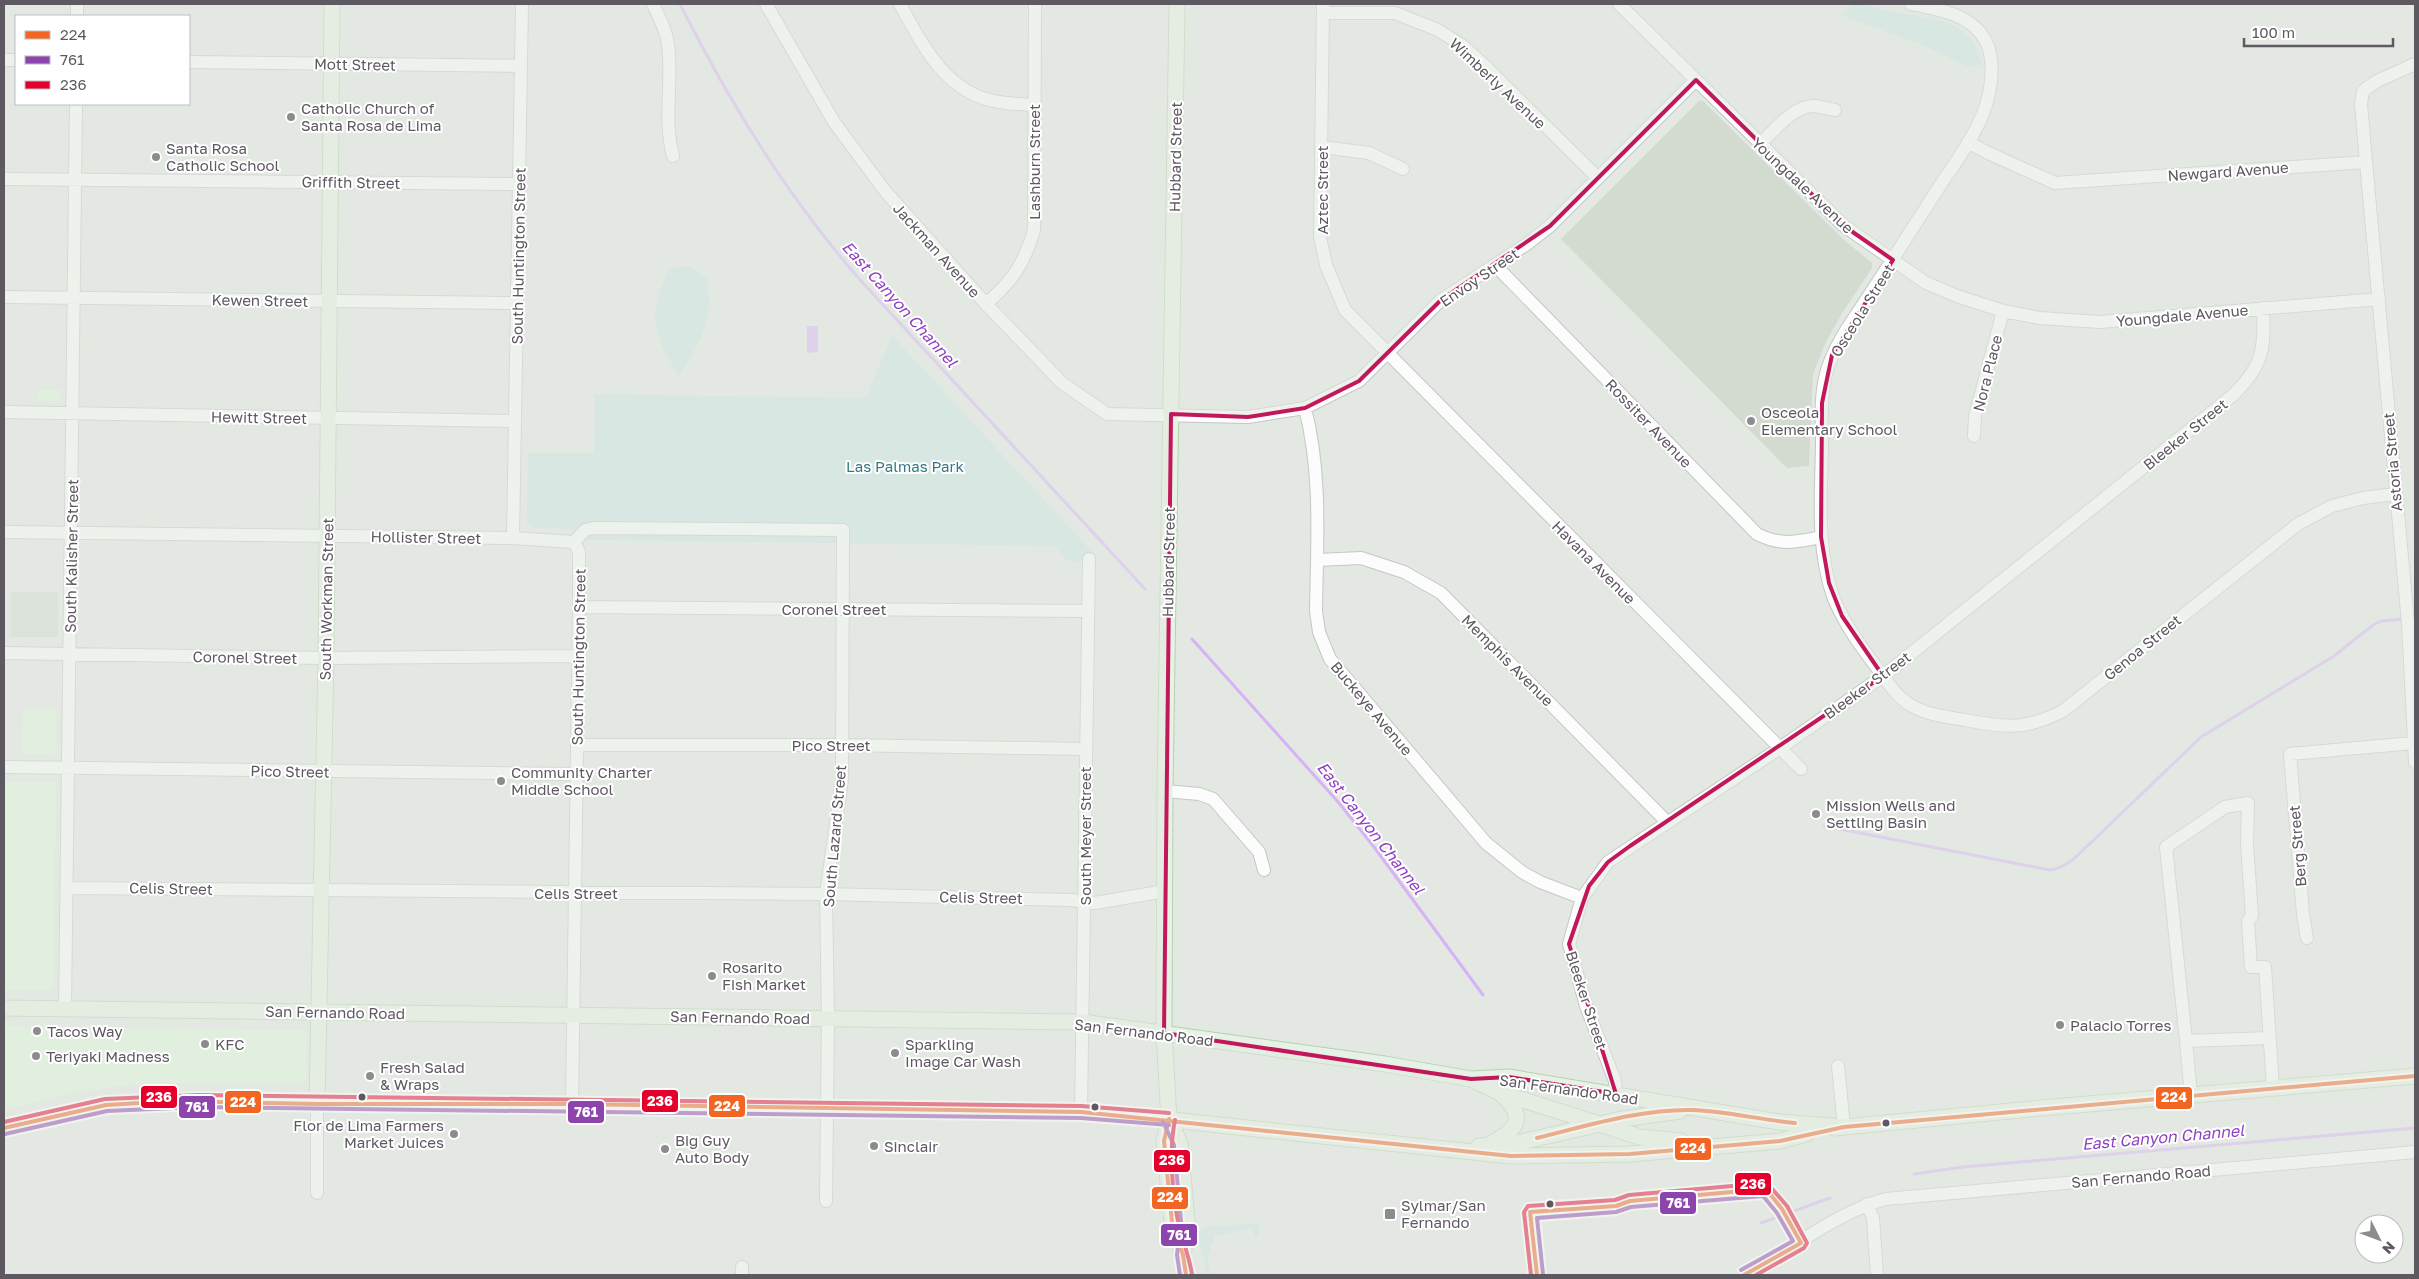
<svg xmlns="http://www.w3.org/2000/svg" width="2419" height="1279" viewBox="0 0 2419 1279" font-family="'Golos Text',sans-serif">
<rect width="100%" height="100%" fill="#e3e9e2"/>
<path fill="#ddf5d9" d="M38 389 60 390V401H37Z
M23 709H57L56 755 22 754Z
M4 781 56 782 53 990H4Z
M4 1026 307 1030 306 1079 301 1084 161 1083 118 1086 87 1090 4 1110Z"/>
<path fill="#d3dbd1" d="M1699 101H1703L1842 238 1872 263V268L1841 315 1825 344 1813 374 1809 466 1787 468 1561 239Z
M11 592H58V637H11Z"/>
<path fill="#cde4e3" d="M1853 4C1870 4 1879 9 1895 12 1932 19 1975 19 1982 65L1969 67 1922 45 1840 15Z
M690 266 707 278C714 324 701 339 679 376 652 333 646 314 670 268Z
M892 335 1095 555 1076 563 1066 560 1054 546 591 540 573 529 534 528 527 524 528 453H594L595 394 866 398Z
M1260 1223 1258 1236 1255 1237 1253 1229 1214 1236V1241L1210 1245 1211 1253 1207 1254 1210 1274 1207 1275 1198 1233 1203 1227Z"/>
<path fill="#d6b3f6" d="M807 326H818V352L807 353Z"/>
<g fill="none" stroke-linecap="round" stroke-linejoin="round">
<path stroke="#d6b3f6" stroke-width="3" d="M680 4C730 104 788 198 862 282L1145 589
M1192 639 1339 803 1374 847 1483 995
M1824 826 2050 870C2062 868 2069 863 2078 855L2201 737 2334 656 2373 625 2381 621 2404 619
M1914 1174 1963 1167 2415 1128
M1761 1223 1830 1198"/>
<defs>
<path id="minor" d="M653 4C659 17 666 29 668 44 673 81 663 119 673 156
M766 4 834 122 885 191 986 304 1062 383 1107 414 1248 417 1305 408 1359 381 1441 300 1527 244 1550 226 1696 80
M900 4C923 46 946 94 999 102 1010 104 1022 104 1034 105
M1323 4 1320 237 1326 265 1345 310 1801 769
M1619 4 1844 226 1926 283 1957 296 2003 311 2040 318 2100 322 2379 299
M1911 4C1940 9 1979 16 1989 49 1993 63 1992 79 1989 94 1982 127 1958 159 1939 187 1909 234 1879 281 1848 327 1838 343 1829 359 1825 378 1820 400 1822 424 1822 446 1821 497 1816 550 1834 599 1845 625 1861 647 1878 669 1888 683 1898 699 1914 707 1929 715 1948 717 1965 720 2005 728 2026 730 2063 711L2298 524 2332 506 2363 498 2395 494
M1323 13H1395L1438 30 1463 46 1487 68 1598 178
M77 16V4
M4 60H16
M189 62 521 66
M1968 142 1986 152 2055 183 2366 162 2361 104 2363 91 2377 81 2415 64
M1760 144C1774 131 1793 105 1815 106 1821 107 1828 109 1835 110
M1322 147 1369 153 1403 169
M2366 162 2408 623 2415 762
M4 179 519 184
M1495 265 1757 534C1781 546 1795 542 1821 537
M4 297 517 303
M986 304C1012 281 1024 265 1034 230L1035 4
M1305 408C1322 474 1317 543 1316 611L1319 632 1330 659 1486 843 1522 872 1540 882 1582 898
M4 412 515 421
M1974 436 1975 416 2003 311
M4 532 513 538 574 542
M513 538 522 4
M574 542 585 530 594 528 843 530 842 780 826 894 828 1018 826 1201
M1317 560 1361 558 1404 572 1441 593 1667 822
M579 607 1088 611
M4 653 326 658 577 656
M577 745H841L1086 749
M4 767 576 774
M1165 791 1199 794 1213 799 1259 852 1264 870
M67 888 826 894 1071 900 1095 903 1165 891
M2307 938 2303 914 2290 754 2413 743
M65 1009 76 104
M2186 1041 2166 847 2225 807 2248 803 2247 844 2252 916 2248 921 2251 967H2265L2273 1088
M1838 1066 1844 1127
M1616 1094 1615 1081 1586 1006 1569 944 1582 898 1608 862 1780 748 1883 676 2232 396C2263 366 2265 350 2263 308
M2191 1095 2186 1041 2270 1038
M572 1104 579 607V552L574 542
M1081 1112 1089 559
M317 1193V1104
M1867 1204 1873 1218 1877 1275
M742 1267V1275
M1744 1275C1790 1251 1836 1212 1886 1199L2415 1152"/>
<path id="major" d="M1177 4 1165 791 1164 1033 1169 1119 1164 1141 1172 1223 1183 1255 1186 1275
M4 1008 1082 1022 1385 1064 1471 1079 1509 1077 1779 1122 1844 1127
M1473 1080 1498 1092 1640 1137 1682 1141
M317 1104 326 658 332 4
M1169 1119 1180 1143 1187 1221 1184 1250
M4 1128 106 1105 198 1101 1081 1112 1134 1116 1511 1156 1630 1154 1780 1141 1806 1134
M1834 1128 2042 1108 2415 1076
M1490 1144C1518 1130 1527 1117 1501 1094
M1479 1146 1512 1144 1622 1119 1680 1111"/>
</defs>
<use href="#minor" stroke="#c5c6c6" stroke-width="14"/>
<use href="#major" stroke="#b5d1af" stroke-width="17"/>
<use href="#minor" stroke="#fbfcfb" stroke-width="12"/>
<use href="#major" stroke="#e6f2e5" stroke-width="15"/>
<defs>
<path id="bus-1" d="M1169 1119 1164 1141 1172 1223 1183 1255 1186 1275
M4 1128 106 1105 173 1101 317 1104H572L1081 1112 1511 1156 1630 1154 1780 1141 1844 1127 2415 1076
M1537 1138C1587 1126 1640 1109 1692 1110 1727 1111 1760 1120 1795 1123
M1537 1275 1530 1212 1616 1206 1630 1201 1766 1189 1782 1209 1801 1243 1744 1275"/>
<path id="bus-2" d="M1163 1122 1174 1145 1181 1221 1177 1255 1180 1275
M5 1134 107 1111 198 1107 1081 1118 1169 1125
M1543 1274 1537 1218 1616 1212 1631 1207 1763 1196 1777 1213 1793 1241 1741 1270"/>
<path id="bus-3" d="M1175 1120C1169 1148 1172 1193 1178 1221 1182 1239 1189 1256 1192 1274
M4 1122 105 1099 198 1095 1081 1106 1169 1113
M1531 1275 1524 1212 1528 1206 1615 1200 1629 1195 1767 1183 1787 1206 1807 1243 1804 1248 1756 1275"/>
</defs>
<use href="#bus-1" stroke="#fff" stroke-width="8"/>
<use href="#bus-2" stroke="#fff" stroke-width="8"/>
<use href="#bus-3" stroke="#fff" stroke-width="8"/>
<use href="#bus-1" stroke="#f26522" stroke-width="4"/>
<use href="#bus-2" stroke="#8e44ad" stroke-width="4"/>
<use href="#bus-3" stroke="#e4002b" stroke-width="4"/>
</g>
<path d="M0 0H2419V1279H0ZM1696 80 1844 226 1893 260 1832 355 1822 403 1821 537 1829 583 1842 616 1883 676 1630 846 1608 862 1589 886 1569 944 1616 1094 1509 1077 1471 1079 1164 1033 1171 414 1248 417 1305 408 1359 381 1441 300 1550 226Z" fill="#e3e9e2" fill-opacity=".55" fill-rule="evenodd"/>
<path fill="none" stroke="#c2185b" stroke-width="4" stroke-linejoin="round" d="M1696 80 1844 226 1893 260 1832 355 1822 403 1821 537 1829 583 1842 616 1883 676 1630 846 1608 862 1589 886 1569 944 1616 1094 1509 1077 1471 1079 1164 1033 1171 414 1248 417 1305 408 1359 381 1441 300 1550 226Z"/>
<g fill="#8d8b8e" stroke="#fff" stroke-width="2">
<circle cx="291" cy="117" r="5"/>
<circle cx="156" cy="157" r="5"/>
<circle cx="1751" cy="421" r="5"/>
<circle cx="501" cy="781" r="5"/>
<circle cx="1816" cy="814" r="5"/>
<circle cx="712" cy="976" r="5"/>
<circle cx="2060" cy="1025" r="5"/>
<circle cx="37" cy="1031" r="5"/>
<circle cx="205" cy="1044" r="5"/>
<circle cx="895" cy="1053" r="5"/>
<circle cx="36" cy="1056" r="5"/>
<circle cx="370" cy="1076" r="5"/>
<circle cx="454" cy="1134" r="5"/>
<circle cx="874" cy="1146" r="5"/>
<circle cx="665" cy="1149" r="5"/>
<rect x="1384" y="1208" width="12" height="12" rx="2.5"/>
</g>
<g fill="#5e5861" stroke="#fff" stroke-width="2">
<circle cx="362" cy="1097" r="4.5"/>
<circle cx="1095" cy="1107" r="4.5"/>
<circle cx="1886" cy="1123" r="4.5"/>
<circle cx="1550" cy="1204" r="4.5"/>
</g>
<g text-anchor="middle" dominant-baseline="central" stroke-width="4" stroke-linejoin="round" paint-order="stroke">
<g font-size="15" fill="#5e5861" stroke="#fff">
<text transform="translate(355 64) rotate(1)">Mott Street</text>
<text transform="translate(1498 83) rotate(43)">Wimberly Avenue</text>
<text transform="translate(1175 157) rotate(-89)">Hubbard Street</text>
<text transform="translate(1034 162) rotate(-90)">Lashburn Street</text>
<text transform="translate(2228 171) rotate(-4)">Newgard Avenue</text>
<text transform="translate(351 182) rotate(1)">Griffith Street</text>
<text transform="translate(1803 185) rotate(43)">Youngdale Avenue</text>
<text transform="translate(1322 190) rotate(-90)">Aztec Street</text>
<text transform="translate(937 250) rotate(48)">Jackman Avenue</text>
<text transform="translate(518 256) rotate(-89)">South Huntington Street</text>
<text transform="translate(1479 277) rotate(-34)">Envoy Street</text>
<text transform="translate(260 300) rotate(1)">Kewen Street</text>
<text transform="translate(1862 310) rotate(-58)">Osceola Street</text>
<text transform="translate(2182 315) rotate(-5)">Youngdale Avenue</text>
<text transform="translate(1987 373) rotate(-76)">Nora Place</text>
<text transform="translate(259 417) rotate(1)">Hewitt Street</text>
<text transform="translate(1649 423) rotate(46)">Rossiter Avenue</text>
<text transform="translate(2185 434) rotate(-39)">Bleeker Street</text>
<text transform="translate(2392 462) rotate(-95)">Astoria Street</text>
<text transform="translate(426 537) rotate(1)">Hollister Street</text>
<text transform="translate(71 556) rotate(-89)">South Kalisher Street</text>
<text transform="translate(1168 562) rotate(-89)">Hubbard Street</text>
<text transform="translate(1594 562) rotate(45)">Havana Avenue</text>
<text transform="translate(326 599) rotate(-89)">South Workman Street</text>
<text x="834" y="609">Coronel Street</text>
<text transform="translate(2142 647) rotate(-39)">Genoa Street</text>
<text transform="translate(245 657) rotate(1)">Coronel Street</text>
<text transform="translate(578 657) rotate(-89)">South Huntington Street</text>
<text transform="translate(1508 660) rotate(45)">Memphis Avenue</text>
<text transform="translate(1867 685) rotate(-36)">Bleeker Street</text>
<text transform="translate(1372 708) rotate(50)">Buckeye Avenue</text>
<text x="831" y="745">Pico Street</text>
<text transform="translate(290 771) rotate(1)">Pico Street</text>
<text transform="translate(834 836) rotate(-85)">South Lazard Street</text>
<text transform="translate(1085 836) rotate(-90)">South Meyer Street</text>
<text transform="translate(2297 846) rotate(-95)">Berg Street</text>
<text transform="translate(171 888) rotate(1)">Celis Street</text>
<text x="576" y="893">Celis Street</text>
<text transform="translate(981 897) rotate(1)">Celis Street</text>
<text transform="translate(1587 1000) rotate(72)">Bleeker Street</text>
<text transform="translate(335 1012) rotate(1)">San Fernando Road</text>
<text transform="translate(740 1017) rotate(1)">San Fernando Road</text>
<text transform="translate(1144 1032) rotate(7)">San Fernando Road</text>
<text transform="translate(1569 1089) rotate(8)">San Fernando Road</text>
<text transform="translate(2141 1176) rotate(-5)">San Fernando Road</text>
</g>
<g font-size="15" fill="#5e5861" stroke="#fff" text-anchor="start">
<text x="301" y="108">Catholic Church of<tspan x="301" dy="17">Santa Rosa de Lima</tspan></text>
<text x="166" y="148">Santa Rosa<tspan x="166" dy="17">Catholic School</tspan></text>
<text x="1761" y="412">Osceola<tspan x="1761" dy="17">Elementary School</tspan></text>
<text x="511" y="772">Community Charter<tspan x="511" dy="17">Middle School</tspan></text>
<text x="1826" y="805">Mission Wells and<tspan x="1826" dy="17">Settling Basin</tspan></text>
<text x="722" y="967">Rosarito<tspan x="722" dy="17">Fish Market</tspan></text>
<text x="2070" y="1025">Palacio Torres</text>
<text x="47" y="1031">Tacos Way</text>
<text x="215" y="1044">KFC</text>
<text x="905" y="1044">Sparkling<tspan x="905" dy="17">Image Car Wash</tspan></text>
<text x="46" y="1056">Teriyaki Madness</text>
<text x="380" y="1067">Fresh Salad<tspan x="380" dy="17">&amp; Wraps</tspan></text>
<text x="444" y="1125" text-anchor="end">Flor de Lima Farmers<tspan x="444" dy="17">Market Juices</tspan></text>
<text x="675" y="1140">Big Guy<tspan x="675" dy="17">Auto Body</tspan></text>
<text x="884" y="1146">Sinclair</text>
<text x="1401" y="1205">Sylmar/San<tspan x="1401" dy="17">Fernando</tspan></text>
</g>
<g font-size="15" fill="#347984" stroke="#fff">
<text x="905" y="466">Las Palmas Park</text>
</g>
<g font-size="16" font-style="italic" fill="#8f3fc2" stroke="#fff">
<text transform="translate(900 304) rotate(48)">East Canyon Channel</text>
<text transform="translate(1371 828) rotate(52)">East Canyon Channel</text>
<text transform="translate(2163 1137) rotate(-5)">East Canyon Channel</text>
</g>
</g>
<g stroke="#fff" stroke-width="2">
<rect x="140" y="1085" width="38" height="24" rx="5" fill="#e4002b"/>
<rect x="2155" y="1086" width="38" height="24" rx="5" fill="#f26522"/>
<rect x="641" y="1089" width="38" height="24" rx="5" fill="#e4002b"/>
<rect x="224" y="1090" width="38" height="24" rx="5" fill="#f26522"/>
<rect x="708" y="1094" width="38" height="24" rx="5" fill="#f26522"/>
<rect x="178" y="1095" width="38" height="24" rx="5" fill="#8e44ad"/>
<rect x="567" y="1100" width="38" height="24" rx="5" fill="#8e44ad"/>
<rect x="1674" y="1137" width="38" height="24" rx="5" fill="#f26522"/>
<rect x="1153" y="1149" width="38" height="24" rx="5" fill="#e4002b"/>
<rect x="1734" y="1172" width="38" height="24" rx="5" fill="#e4002b"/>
<rect x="1151" y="1186" width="38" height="24" rx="5" fill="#f26522"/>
<rect x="1659" y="1191" width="38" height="24" rx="5" fill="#8e44ad"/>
<rect x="1160" y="1223" width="38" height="24" rx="5" fill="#8e44ad"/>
</g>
<g font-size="14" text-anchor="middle" font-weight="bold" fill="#fff">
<text x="159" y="1102">236</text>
<text x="2174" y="1102">224</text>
<text x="660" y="1106">236</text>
<text x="243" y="1107">224</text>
<text x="727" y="1111">224</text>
<text x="197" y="1112">761</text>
<text x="586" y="1117">761</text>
<text x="1693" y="1153">224</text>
<text x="1172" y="1165">236</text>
<text x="1753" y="1189">236</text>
<text x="1170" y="1202">224</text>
<text x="1678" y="1208">761</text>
<text x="1179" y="1240">761</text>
</g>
<rect width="2419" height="1279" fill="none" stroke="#5e5861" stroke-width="10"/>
<rect x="15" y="15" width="175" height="90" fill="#ffffff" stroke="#bfbcc0"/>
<rect x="25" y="31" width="25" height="8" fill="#f26522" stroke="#bfbcc0"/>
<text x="60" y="40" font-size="15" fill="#5e5861">224</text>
<rect x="25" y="56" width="25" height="8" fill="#8e44ad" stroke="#bfbcc0"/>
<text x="60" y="65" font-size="15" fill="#5e5861">761</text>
<rect x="25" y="81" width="25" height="8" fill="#e4002b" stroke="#bfbcc0"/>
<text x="60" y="90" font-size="15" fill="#5e5861">236</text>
<g transform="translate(2379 1239) rotate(132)"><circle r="24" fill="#ffffff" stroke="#bfbcc0"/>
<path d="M0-4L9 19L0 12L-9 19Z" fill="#8d8b8e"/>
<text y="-8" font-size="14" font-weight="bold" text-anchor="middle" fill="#5e5861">N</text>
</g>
<path d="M2244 38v8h149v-8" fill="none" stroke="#5e5861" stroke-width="2.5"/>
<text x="2252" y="38" font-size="15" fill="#5e5861" stroke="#ffffff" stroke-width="4" paint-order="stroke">100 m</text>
</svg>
